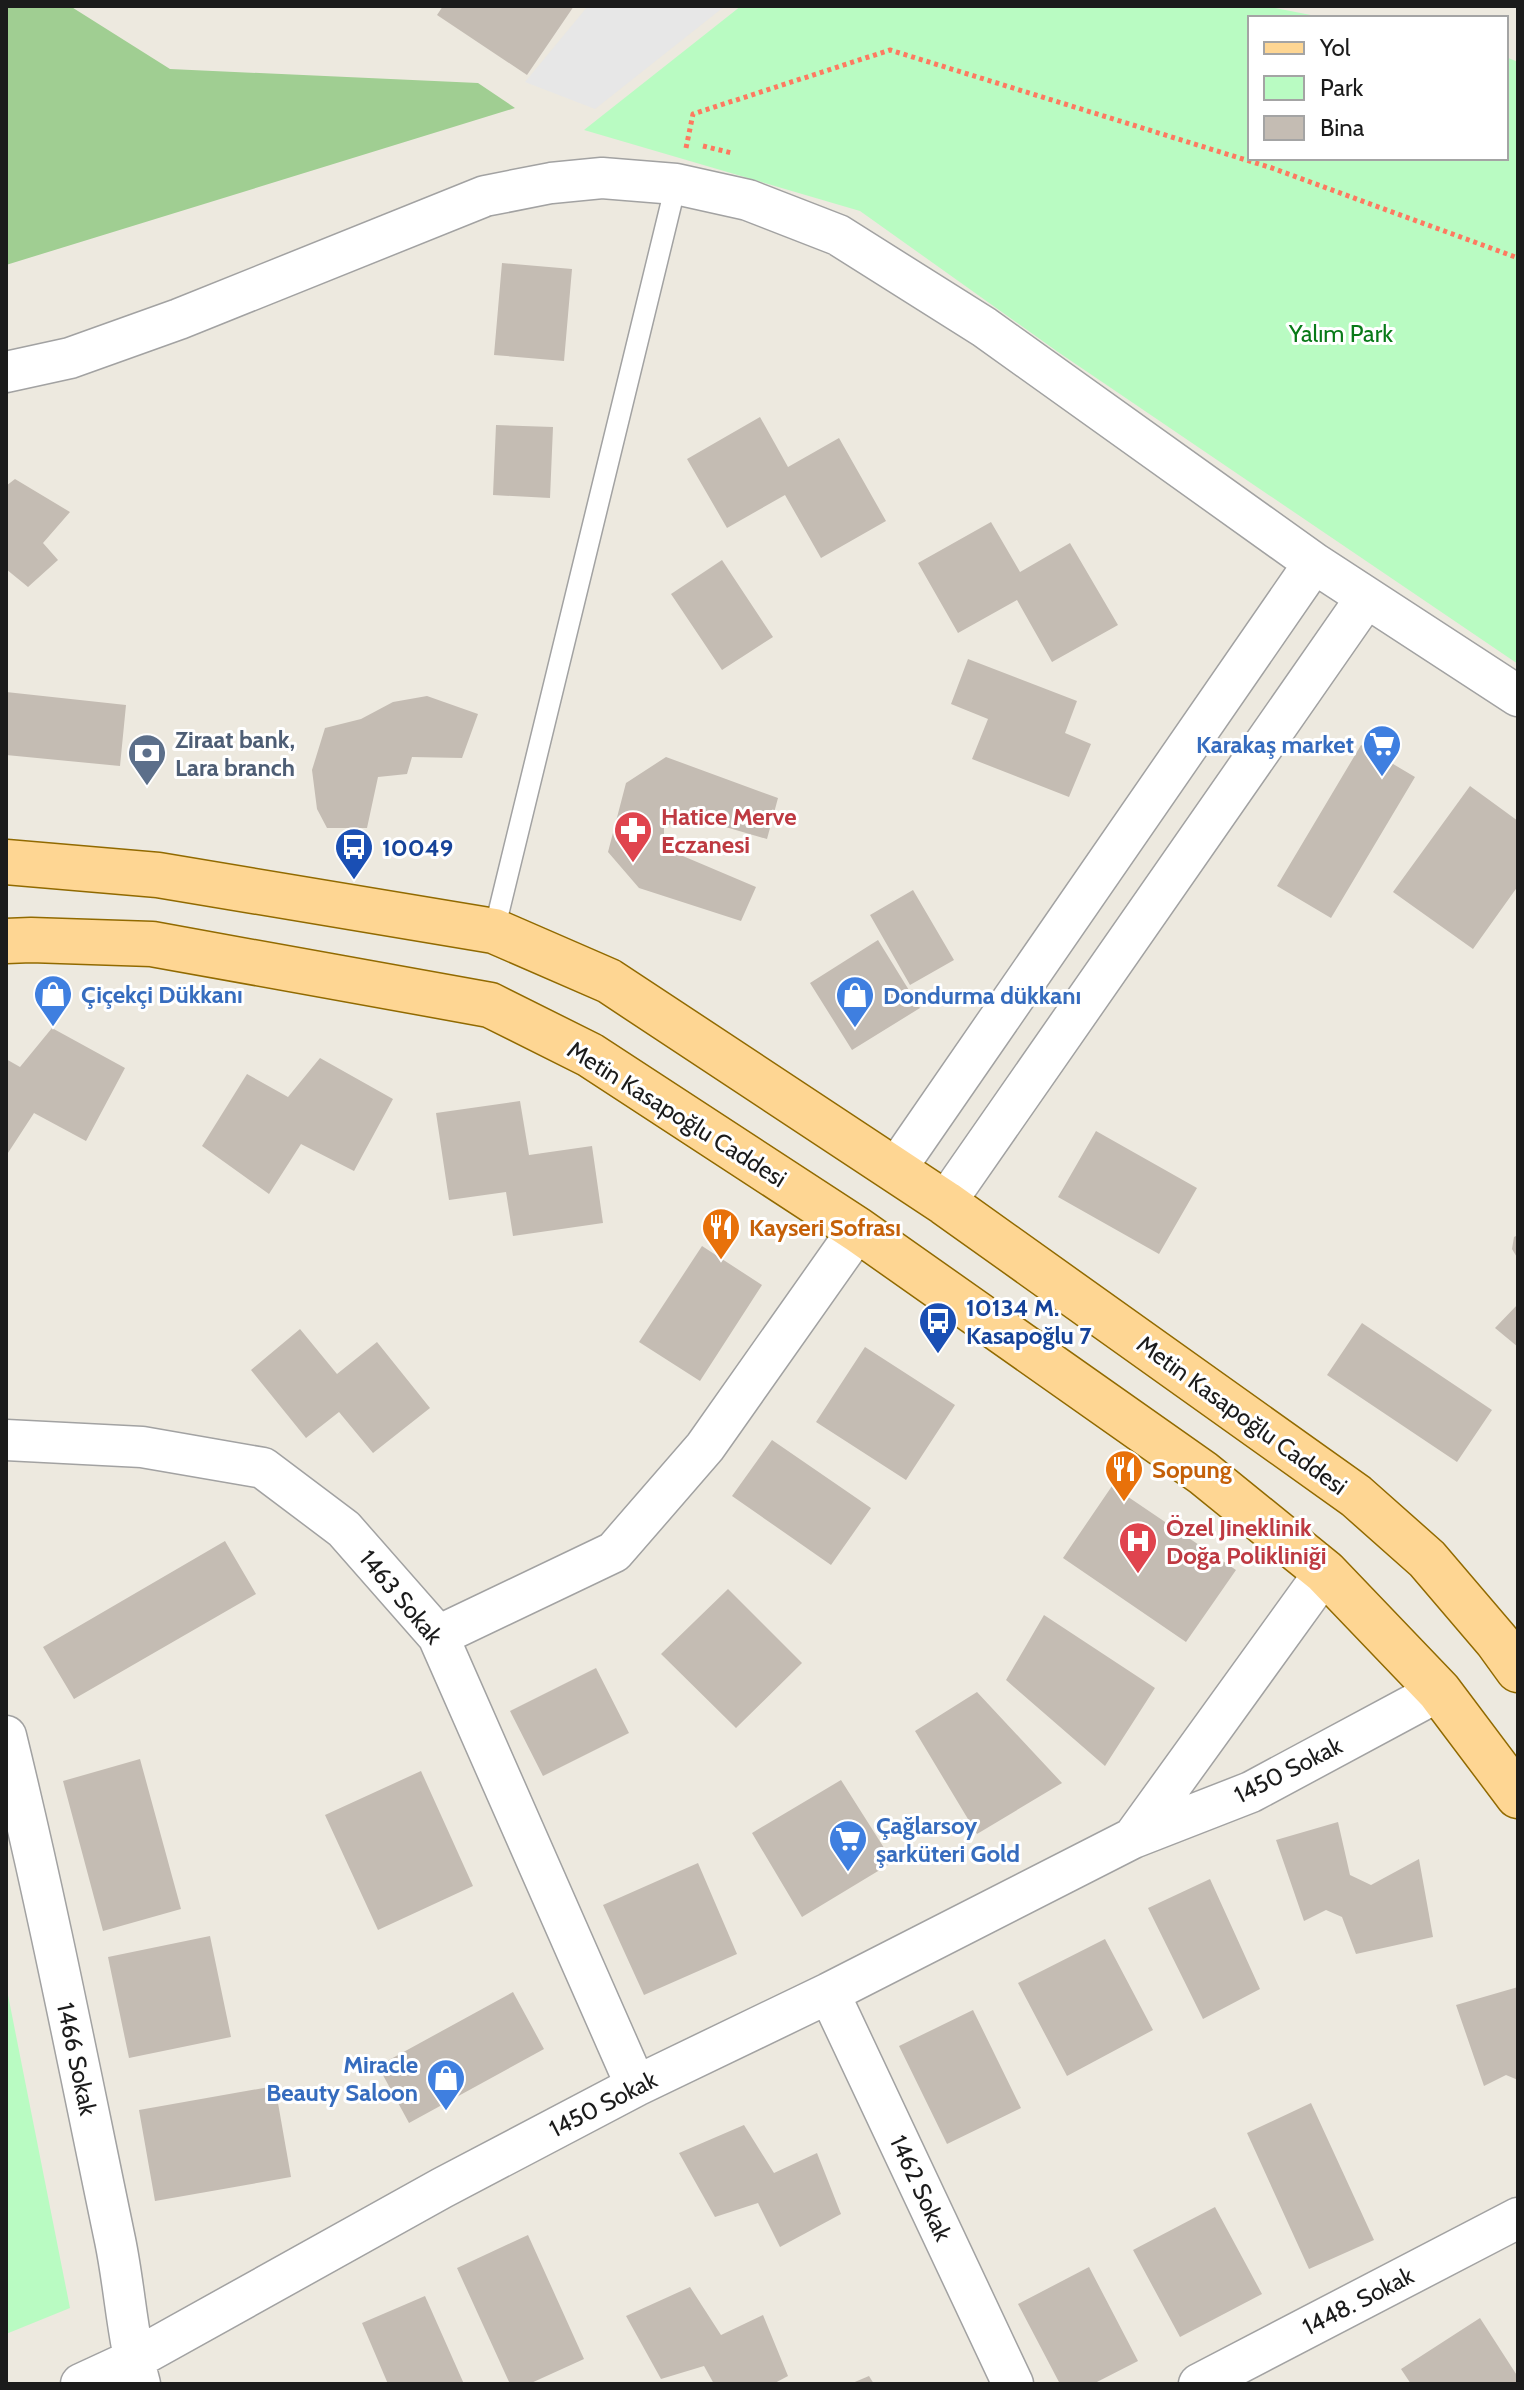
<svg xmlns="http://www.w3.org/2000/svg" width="1524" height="2390" viewBox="0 0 1524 2390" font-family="Cabin,sans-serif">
<rect width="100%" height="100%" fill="#ede9df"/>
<path fill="#a0ce92" d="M6 6H70L170 69 478 83 515 108 6 265Z"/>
<path fill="#b9fbc2" d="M741 6H1265L1326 18H1250V158H1506V57L1518 62V664L1058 352 860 211 584 130Z
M6 1985 70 2308 6 2334Z"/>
<path fill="#e7e7e7" d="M588 6H725L595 109 525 82Z"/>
<path fill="#c4bcb3" d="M443 6H574L527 75 437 15Z
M502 263 572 269 564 361 494 355Z
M760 417 788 467 839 438 886 521 821 558 785 495 727 528 687 459Z
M496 425 553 427 550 498 493 495Z
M15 479 70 512 43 543 58 560 28 587 6 569V486Z
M991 522 1020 572 1070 543 1118 625 1052 662 1017 600 958 633 918 563Z
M722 560 773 637 722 670 671 594Z
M968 659 1077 701 1065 733 1091 744 1069 797 972 759 988 719 951 704Z
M6 692 126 705 120 766 6 755Z
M427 696 478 714 462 758 412 757 407 774 378 777 367 828H327L317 809 312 770 325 728 361 719 393 702Z
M1361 745 1415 777 1331 918 1277 886Z
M666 757 778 798 767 839 688 816 664 827V848L756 887 741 921 639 888 608 852 626 783Z
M1470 786 1518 821V886L1473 949 1393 892Z
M913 890 954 960 910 985 870 915Z
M878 940 920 1008 852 1050 810 983Z
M52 1028 125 1068 86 1141 34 1113 6 1156V1059L20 1067Z
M320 1058 393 1099 354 1171 301 1144 269 1194 202 1146 247 1074 288 1097Z
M520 1101 529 1155 592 1146 603 1223 513 1236 506 1192 449 1200 436 1113Z
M1096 1131 1197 1188 1159 1254 1058 1197Z
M1518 1235V1259L1512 1249 1514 1237Z
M702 1246 762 1285 700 1381 639 1342Z
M1518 1304V1347L1495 1328Z
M1362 1323 1492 1410 1457 1462 1327 1375Z
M300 1329 337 1374 377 1342 430 1408 373 1453 339 1412 306 1438 251 1370Z
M865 1347 955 1405 906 1480 816 1422Z
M772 1440 871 1508 831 1565 732 1496Z
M1112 1486 1236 1570 1186 1642 1063 1558Z
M225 1541 256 1594 74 1699 43 1647Z
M728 1589 802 1663 736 1728 661 1654Z
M1044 1615 1155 1688 1105 1766 1006 1680Z
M596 1668 629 1733 543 1776 510 1711Z
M977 1692 1062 1783 977 1834 915 1731Z
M140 1759 181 1909 103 1931 63 1781Z
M421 1771 473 1886 378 1930 325 1815Z
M841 1780 893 1862 802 1917 752 1833Z
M1338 1822 1350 1875 1371 1885 1419 1859 1433 1937 1356 1954 1342 1917 1326 1910 1304 1921 1276 1840Z
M698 1863 737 1954 644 1995 603 1905Z
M1210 1879 1260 1989 1203 2019 1148 1908Z
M210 1936 231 2037 129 2058 108 1957Z
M1105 1939 1153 2030 1067 2076 1018 1983Z
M1518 1987V2080L1506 2075 1484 2086 1456 2005Z
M513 1992 544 2049 409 2123 378 2066Z
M973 2010 1021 2108 947 2144 899 2046Z
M275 2086 291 2177 155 2201 139 2110Z
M1311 2103 1374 2240 1309 2269 1247 2133Z
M744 2125 774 2173 817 2153 841 2214 780 2247 758 2203 715 2217 679 2153Z
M1215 2207 1262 2294 1180 2337 1133 2250Z
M528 2235 584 2359 529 2384H510L457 2268Z
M1089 2267 1138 2361 1093 2384H1060L1018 2304Z
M690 2287 721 2335 763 2315 788 2376 773 2384H714L704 2366 661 2379 626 2316Z
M425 2296 464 2384H388L362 2323Z
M1480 2318 1518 2377V2384H1411L1401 2369Z
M869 2376 874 2384H850Z"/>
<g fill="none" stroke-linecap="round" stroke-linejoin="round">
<defs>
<path id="service" d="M494 931 676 184"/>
<path id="minor" d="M6 372 70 358 179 319 485 196 551 183 602 178 676 184 748 200 838 235 984 327 1314 563 1518 696
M895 1170 1314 563
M945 1203 1366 598
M6 1440 142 1447 263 1468 344 1529 438 1636 636 2086
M438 1636 614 1552 705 1447 858 1230
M6 1736C47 1903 80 2072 115 2240 125 2288 127 2337 140 2384
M1133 1838 1325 1572
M829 1993 1013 2384
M81 2384 133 2360 442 2188 636 2086 829 1993 1133 1838 1251 1792 1439 1691
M1199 2384 1518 2218"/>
<path id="primary" d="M6 862 158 875 494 931 609 981 945 1203 1356 1496 1427 1559 1497 1641 1518 1670
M6 941 31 940 152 944 490 1005 590 1055 858 1230 1203 1473 1325 1572 1439 1691 1518 1796"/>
</defs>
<use href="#service" stroke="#a2a2a2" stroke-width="23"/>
<use href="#minor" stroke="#a2a2a2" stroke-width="43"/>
<use href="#primary" stroke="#916a00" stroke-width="47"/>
<path stroke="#fe7960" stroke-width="5" stroke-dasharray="4 4" stroke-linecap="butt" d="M703 146 732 153
M686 148 693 114 890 50 1272 168 1518 258"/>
<use href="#service" stroke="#fff" stroke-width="20"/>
<use href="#minor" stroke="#fff" stroke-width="40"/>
<use href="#primary" stroke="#fed693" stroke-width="44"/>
</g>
<defs>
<symbol id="supermarket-pin" viewBox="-11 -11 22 30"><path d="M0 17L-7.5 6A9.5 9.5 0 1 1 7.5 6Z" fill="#3f7fe0" stroke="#fff"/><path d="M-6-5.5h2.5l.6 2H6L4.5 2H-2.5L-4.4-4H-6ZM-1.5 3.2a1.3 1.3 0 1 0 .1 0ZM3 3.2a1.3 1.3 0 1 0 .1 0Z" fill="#fff"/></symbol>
<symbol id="bank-pin" viewBox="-11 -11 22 30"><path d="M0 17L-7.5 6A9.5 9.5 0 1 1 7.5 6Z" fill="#5c6f8a" stroke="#fff"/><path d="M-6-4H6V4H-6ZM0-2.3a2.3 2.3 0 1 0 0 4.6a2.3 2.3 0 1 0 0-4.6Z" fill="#fff"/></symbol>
<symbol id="pharmacy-pin" viewBox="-11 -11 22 30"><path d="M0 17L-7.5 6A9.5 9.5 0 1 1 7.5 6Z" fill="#e0444e" stroke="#fff"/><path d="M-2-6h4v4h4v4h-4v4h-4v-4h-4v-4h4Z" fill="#fff"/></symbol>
<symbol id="bus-pin" viewBox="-11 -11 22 30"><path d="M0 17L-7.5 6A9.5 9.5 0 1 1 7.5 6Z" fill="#1a4fb4" stroke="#fff"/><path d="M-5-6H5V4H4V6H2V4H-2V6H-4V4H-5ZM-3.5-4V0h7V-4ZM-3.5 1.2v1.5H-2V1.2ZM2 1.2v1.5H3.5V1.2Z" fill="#fff"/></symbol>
<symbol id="shop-pin" viewBox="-11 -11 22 30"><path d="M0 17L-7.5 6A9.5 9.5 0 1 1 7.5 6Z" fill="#3f7fe0" stroke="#fff"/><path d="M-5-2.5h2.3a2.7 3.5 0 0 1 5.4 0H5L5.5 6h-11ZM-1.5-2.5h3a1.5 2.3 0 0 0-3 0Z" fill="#fff"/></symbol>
<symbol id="restaurant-pin" viewBox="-11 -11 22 30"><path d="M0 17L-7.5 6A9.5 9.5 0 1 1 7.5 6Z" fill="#e8710a" stroke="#fff"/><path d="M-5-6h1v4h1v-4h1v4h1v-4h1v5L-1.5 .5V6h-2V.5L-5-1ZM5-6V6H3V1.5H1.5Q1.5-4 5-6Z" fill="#fff"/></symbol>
<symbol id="hospital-pin" viewBox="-11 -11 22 30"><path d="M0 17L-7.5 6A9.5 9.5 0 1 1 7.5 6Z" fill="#e0444e" stroke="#fff"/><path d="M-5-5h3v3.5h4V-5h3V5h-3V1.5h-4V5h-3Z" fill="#fff"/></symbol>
</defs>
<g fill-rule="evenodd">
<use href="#supermarket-pin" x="1360" y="722" width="44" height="60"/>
<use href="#bank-pin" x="125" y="731" width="44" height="60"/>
<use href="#pharmacy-pin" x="611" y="808" width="44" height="60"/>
<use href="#bus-pin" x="332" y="825" width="44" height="60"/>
<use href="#shop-pin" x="31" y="972" width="44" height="60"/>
<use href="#shop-pin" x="833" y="973" width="44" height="60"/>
<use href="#restaurant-pin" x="699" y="1205" width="44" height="60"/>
<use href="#bus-pin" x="916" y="1299" width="44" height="60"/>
<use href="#restaurant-pin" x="1102" y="1447" width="44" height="60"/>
<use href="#hospital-pin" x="1116" y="1519" width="44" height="60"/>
<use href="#supermarket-pin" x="826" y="1817" width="44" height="60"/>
<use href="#shop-pin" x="424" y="2056" width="44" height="60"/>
</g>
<g text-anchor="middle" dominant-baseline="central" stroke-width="6" stroke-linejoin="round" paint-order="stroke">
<g font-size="24" fill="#087a18" stroke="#fff">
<text x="1341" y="333">Yalım Park</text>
</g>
<g font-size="24" font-weight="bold" fill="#4e5e75" stroke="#fff" text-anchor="start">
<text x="175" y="739">Ziraat bank,<tspan x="175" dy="28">Lara branch</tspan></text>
</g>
<g font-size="24" font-weight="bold" fill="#366cbe" stroke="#fff" text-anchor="start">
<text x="1354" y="744" text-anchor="end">Karakaş market</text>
<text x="81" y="994">Çiçekçi Dükkanı</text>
<text x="883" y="995">Dondurma dükkanı</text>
<text x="876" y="1825">Çağlarsoy<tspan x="876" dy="28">şarküteri Gold</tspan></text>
<text x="418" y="2064" text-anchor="end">Miracle<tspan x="418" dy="28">Beauty Saloon</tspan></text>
</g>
<g font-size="24" font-weight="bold" fill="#be3a42" stroke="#fff" text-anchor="start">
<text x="661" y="816">Hatice Merve<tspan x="661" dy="28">Eczanesi</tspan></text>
<text x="1166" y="1527">Özel Jineklinik<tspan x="1166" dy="28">Doğa Polikliniği</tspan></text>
</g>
<g font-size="24" font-weight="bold" fill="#164399" stroke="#fff" text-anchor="start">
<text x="382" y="847">10049</text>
<text x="966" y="1307">10134 M.<tspan x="966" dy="28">Kasapoğlu 7</tspan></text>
</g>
<g font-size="24" fill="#1b1b1b" stroke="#fff">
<text transform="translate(677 1114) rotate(32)">Metin Kasapoğlu Caddesi</text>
<text transform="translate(1242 1415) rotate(36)">Metin Kasapoğlu Caddesi</text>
<text transform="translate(401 1597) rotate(50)">1463 Sokak</text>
<text transform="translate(1288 1770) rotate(-27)">1450 Sokak</text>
<text transform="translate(77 2059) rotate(78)">1466 Sokak</text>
<text transform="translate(603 2104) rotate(-27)">1450 Sokak</text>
<text transform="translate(921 2188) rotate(65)">1462 Sokak</text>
<text transform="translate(1358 2301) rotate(-27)">1448. Sokak</text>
</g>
<g font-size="24" font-weight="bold" fill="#c56008" stroke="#fff" text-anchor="start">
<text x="749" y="1227">Kayseri Sofrası</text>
<text x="1152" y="1469">Sopung</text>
</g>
</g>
<rect width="1524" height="2390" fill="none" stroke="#1b1b1b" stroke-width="16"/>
<rect x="1248" y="16" width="260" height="144" fill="#ffffff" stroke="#a4a4a4" stroke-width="2"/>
<rect x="1264" y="42" width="40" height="12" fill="#fed693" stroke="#a4a4a4" stroke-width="2"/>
<text x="1320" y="56" font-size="24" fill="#1b1b1b">Yol</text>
<rect x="1264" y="76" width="40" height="24" fill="#b9fbc2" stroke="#a4a4a4" stroke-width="2"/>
<text x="1320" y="96" font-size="24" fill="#1b1b1b">Park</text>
<rect x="1264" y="116" width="40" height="24" fill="#c4bcb3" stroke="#a4a4a4" stroke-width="2"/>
<text x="1320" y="136" font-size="24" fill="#1b1b1b">Bina</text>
</svg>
